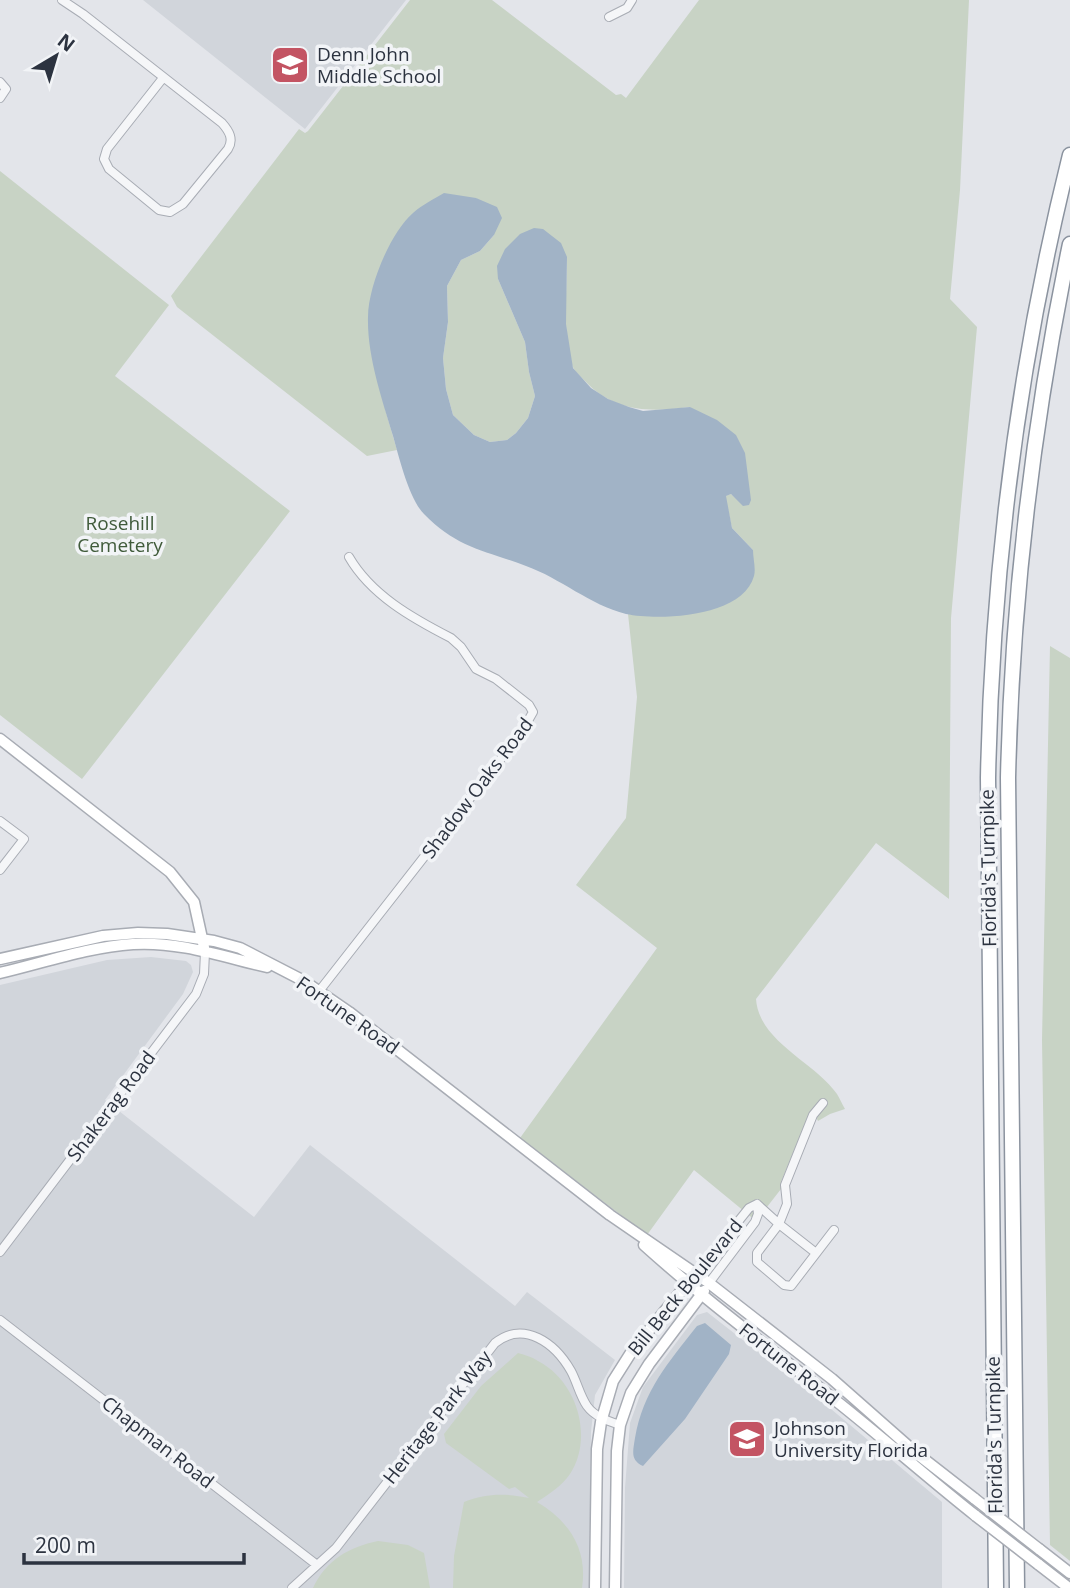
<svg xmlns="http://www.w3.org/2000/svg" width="1070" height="1588" viewBox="0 0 1070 1588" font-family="'Open Sans',sans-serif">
<rect width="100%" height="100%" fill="#e3e5ea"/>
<path fill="#d1d5db" d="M143 0H406L305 129Z
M151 957 186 961 191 965 193 972 183 994 105 1100 254 1217 310 1145 515 1306 527 1292 615 1360 595 1395 591 1432 589 1588H0V985L107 960Z
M707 1312 831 1409 942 1502V1588H624L625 1488 630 1423 643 1387 697 1315Z"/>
<path fill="#c8d3c5" d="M410 0H492L616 95 621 94 626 98 699 0H969L960 190 950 299 977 327 951 618 949 899 876 843 756 999C759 1042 815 1062 837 1094 840 1099 842 1104 845 1109L830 1114 818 1121 816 1117 828 1103 823 1098 809 1114 781 1182V1189L767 1207 756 1199 751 1205 762 1214 756 1221 694 1170 647 1235 520 1138 657 948 576 885 626 818 637 697 628 614 665 616 753 550 732 528 725 496 731 494 740 502 690 407C651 412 615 413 585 381 581 377 574 371 572 365 562 331 567 292 567 257L498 279 525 342 529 372 535 396 528 418 516 433 507 440 490 442 474 435 453 415 446 389 443 358 448 322 447 286 461 260 480 251 494 235 476 198 385 409 397 450 367 456 177 307 171 296 299 129 305 133 308 131Z
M0 171 169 305 115 376 290 511 82 779 0 715Z
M1050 646 1070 658V1561L1050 1545 1042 1040Z
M518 1353C525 1355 532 1357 538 1361 577 1381 594 1437 570 1474 562 1486 549 1494 537 1502 569 1521 588 1549 582 1588H453L454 1556 464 1502C486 1493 506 1493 529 1498L515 1487 509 1489 446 1443 444 1434 481 1386Z
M378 1541 408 1545 424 1553 430 1588H313C326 1560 349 1547 378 1541Z"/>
<path fill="#a1b3c6" d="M444 193 476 198 497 207 502 218 494 235 480 251 461 260 447 286 448 322 443 358 446 389 453 415 474 435 490 442 507 440 516 433 528 418 535 396 529 372 525 342 498 279 497 266 505 249 520 234 534 228 543 229 561 243 567 257 566 324 573 368 591 388 608 399 629 407 643 411 690 407 717 420 736 435 745 453 751 500 749 505 743 506 731 494 726 496 732 528 753 550C753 558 756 569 754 576 743 617 660 621 626 614 590 605 560 578 526 566 484 550 457 548 424 514 409 499 399 457 393 436 382 399 367 356 368 317 368 287 390 233 413 213 422 205 434 199 444 193Z
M705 1323 731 1345 729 1354 685 1419 643 1466C630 1460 633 1451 635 1438 643 1391 668 1363 697 1326Z"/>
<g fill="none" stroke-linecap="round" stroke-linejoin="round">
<defs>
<path id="street" d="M62 0 83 14 222 123C229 131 234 139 228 149L183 204 170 212 159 210 109 169 104 159 107 149 163 78
M609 17 627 8 632 0
M0 82 6 89 0 98
M0 821 24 839 0 870
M320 990 521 733 533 712 529 705 496 679 476 669 461 647 451 638C412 618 371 595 349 557
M757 1204 779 1224 757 1253V1262L784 1285 791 1286 834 1230
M0 1252 196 994 204 974 205 952
M816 1253 779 1224 787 1204 785 1185 813 1115 823 1103
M696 1274 749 1208 757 1204
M709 1283 755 1222 758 1214 757 1205
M0 1320 317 1565
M292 1588 336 1548 495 1343C524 1320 555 1343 571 1371 577 1382 580 1396 587 1406 595 1417 608 1421 620 1425"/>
<path id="secondary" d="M0 739 170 872 194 902 205 952
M0 959 103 936 138 933 167 934 214 941 240 948 304 981 349 1012 610 1215 709 1283 832 1379 916 1453 975 1499
M0 973C43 963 88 947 133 944 178 941 224 957 267 967
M644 1245C705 1300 771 1349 835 1400 883 1438 928 1478 976 1516
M1039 1549 1070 1573
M1038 1564 1069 1588
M595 1588 597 1449 601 1422 613 1381 632 1351 692 1278
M615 1588 617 1451 620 1425 631 1393 649 1364 704 1291"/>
<path id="highway" d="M996 1588 988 778C992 567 1019 360 1070 155
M1017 1588 1008 778C1012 597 1033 422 1070 244"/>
</defs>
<use href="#street" stroke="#a8acb4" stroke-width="10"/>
<use href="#secondary" stroke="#a8acb4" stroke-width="13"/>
<use href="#highway" stroke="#8b939f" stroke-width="17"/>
<use href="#street" stroke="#f5f6f8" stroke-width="8"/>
<use href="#secondary" stroke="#fff" stroke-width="10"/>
<use href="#highway" stroke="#fff" stroke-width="14"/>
<defs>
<path id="secondary-bridge" d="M975 1499 1039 1549
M976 1516 1038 1564"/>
</defs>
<use href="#secondary-bridge" stroke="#a8acb4" stroke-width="13" stroke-linecap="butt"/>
<use href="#secondary-bridge" stroke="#fff" stroke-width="10"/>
</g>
<defs>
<symbol id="school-square" viewBox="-11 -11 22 22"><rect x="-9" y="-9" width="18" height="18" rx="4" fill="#c35463" stroke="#f2f4f7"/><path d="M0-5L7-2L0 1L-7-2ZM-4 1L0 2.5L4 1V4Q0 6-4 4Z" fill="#fff"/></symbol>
<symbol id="university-square" viewBox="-11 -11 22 22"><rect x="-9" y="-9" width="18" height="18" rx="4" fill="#c35463" stroke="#f2f4f7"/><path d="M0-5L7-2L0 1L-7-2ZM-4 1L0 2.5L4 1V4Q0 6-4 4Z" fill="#fff"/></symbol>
</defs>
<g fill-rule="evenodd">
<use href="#school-square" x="268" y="43" width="44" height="44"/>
<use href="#university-square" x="725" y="1417" width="44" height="44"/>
</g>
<g text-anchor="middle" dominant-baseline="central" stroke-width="7" stroke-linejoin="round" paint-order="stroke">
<g font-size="19" fill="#2c3340" stroke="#f2f4f7" text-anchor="start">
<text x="317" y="54">Denn John<tspan x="317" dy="22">Middle School</tspan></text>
<text x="774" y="1428">Johnson<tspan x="774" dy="22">University Florida</tspan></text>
</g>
<g font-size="19" fill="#405b3b" stroke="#f2f4f7">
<text x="120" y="523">Rosehill<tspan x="120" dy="22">Cemetery</tspan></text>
</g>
<g font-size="19" fill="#2c3340" stroke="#f2f4f7">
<text transform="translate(477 788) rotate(-53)">Shadow Oaks Road</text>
<text transform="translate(988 868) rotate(-91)">Florida's Turnpike</text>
<text transform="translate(348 1015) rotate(35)">Fortune Road</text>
<text transform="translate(111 1106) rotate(-53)">Shakerag Road</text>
<text transform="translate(685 1287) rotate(-51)">Bill Beck Boulevard</text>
<text transform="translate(789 1364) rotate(38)">Fortune Road</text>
<text transform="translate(437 1417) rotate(-52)">Heritage Park Way</text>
<text transform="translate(994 1435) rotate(-91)">Florida's Turnpike</text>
<text transform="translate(158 1442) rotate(38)">Chapman Road</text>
</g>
</g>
<g transform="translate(56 56) rotate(38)" stroke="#f2f4f7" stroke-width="5" paint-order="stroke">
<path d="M0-5L12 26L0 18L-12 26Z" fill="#2c3340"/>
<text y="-10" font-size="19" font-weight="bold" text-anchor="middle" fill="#2c3340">N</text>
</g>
<path d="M24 1553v10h220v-10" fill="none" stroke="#2c3340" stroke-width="3.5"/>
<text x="35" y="1553" font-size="21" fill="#2c3340" stroke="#f2f4f7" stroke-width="5" paint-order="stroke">200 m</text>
</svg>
